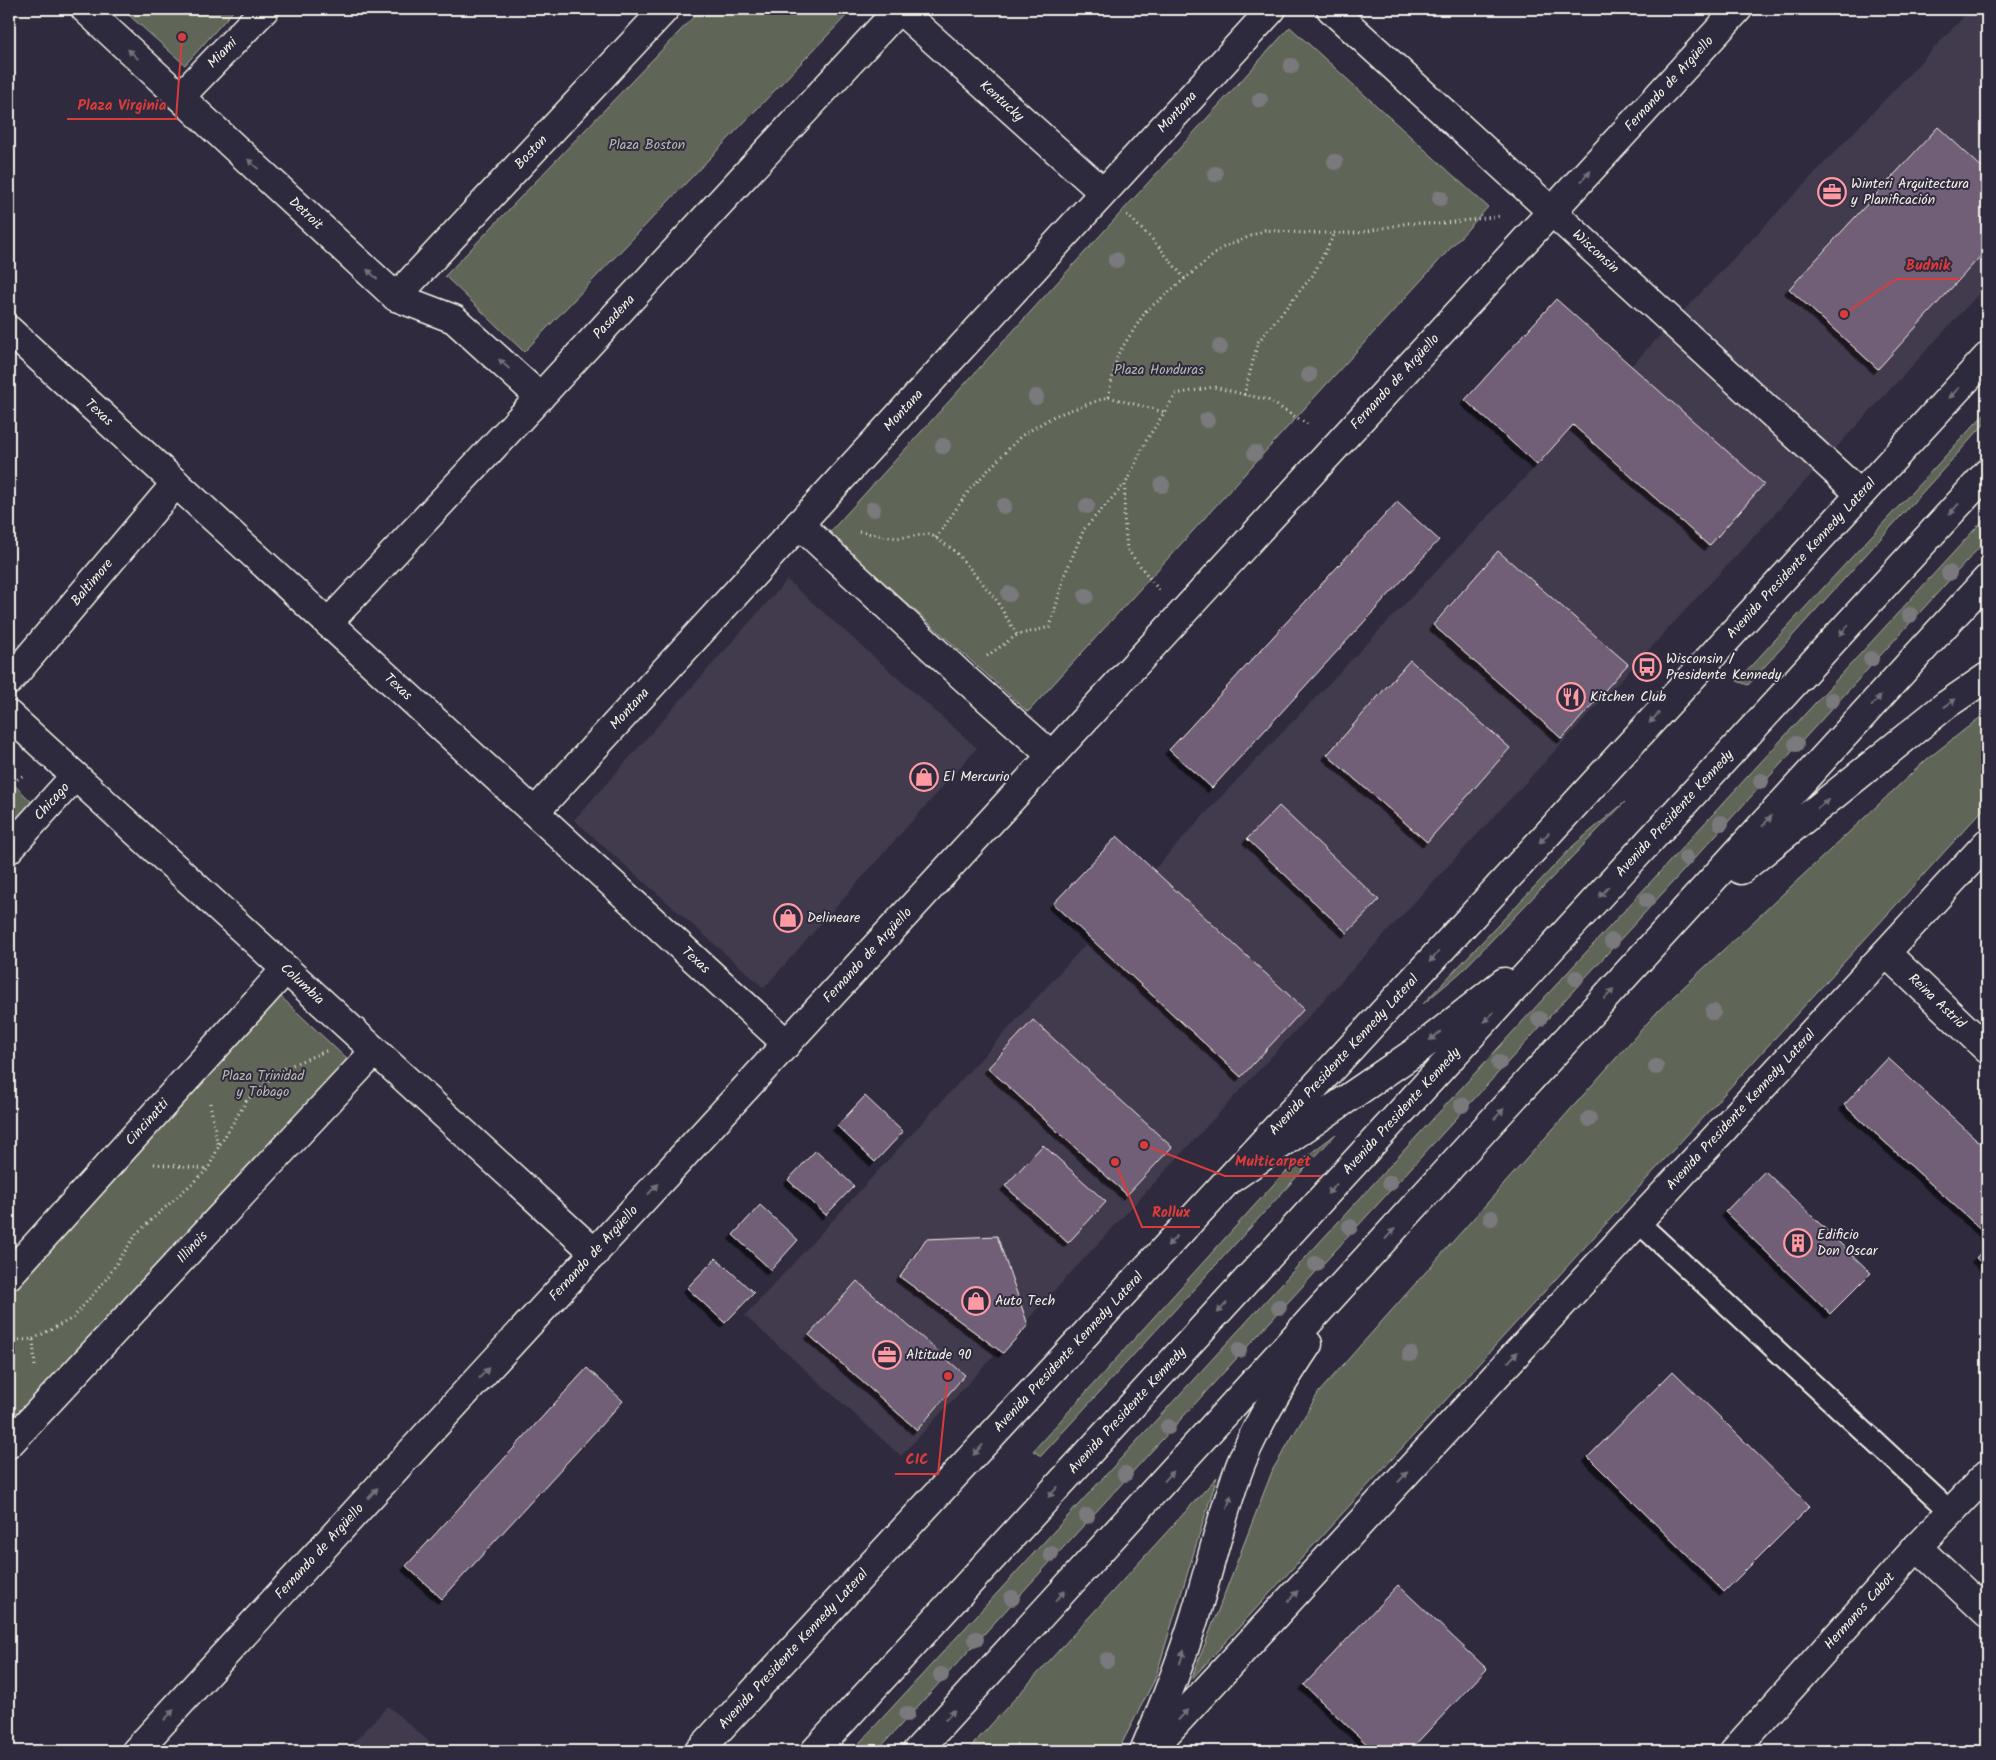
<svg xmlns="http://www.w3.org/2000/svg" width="1996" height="1760" viewBox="0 0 1996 1760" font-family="Kalam,sans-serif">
<defs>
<filter id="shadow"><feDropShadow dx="-4.5" dy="4.5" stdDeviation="0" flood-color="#0009"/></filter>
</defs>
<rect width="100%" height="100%" fill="#2f2a3d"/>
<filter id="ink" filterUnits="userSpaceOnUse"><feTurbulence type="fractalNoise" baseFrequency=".02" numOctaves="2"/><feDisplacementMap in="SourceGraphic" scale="10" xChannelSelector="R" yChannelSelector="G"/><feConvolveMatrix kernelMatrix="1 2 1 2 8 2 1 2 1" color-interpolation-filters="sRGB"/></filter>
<g filter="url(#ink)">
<path fill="#423a4e" d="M1971 9H1987V285L901 1456 745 1316 1217 801Z
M787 580 977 748 764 988 574 820Z
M388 1706 440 1751H346Z"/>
<path fill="#5e6659" stroke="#a9aca0" d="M122 9H235L185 65Z
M701 9H844L849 13 524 352 445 276Z
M1290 27 1488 207 1028 712 829 533Z
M1987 411V421L1748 685 1737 681Z
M1987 516V539L877 1751H852Z
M1987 712V805L1191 1680 1273 1469 1319 1392 1658 1011 1926 760Z
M9 780 33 803 9 831Z
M1625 802 1460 973 1423 1004 1574 845Z
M278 994 351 1063 22 1417 9 1406V1287Z
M1336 1134 1041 1456 1033 1451 1282 1175Z
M1217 1477 1155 1679 1118 1751H967Z"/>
<path fill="#705e77" stroke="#f4f1e8" filter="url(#shadow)" d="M1938 127 1987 172V249L1878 369 1789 289Z
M1556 299 1764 484 1709 546 1573 425 1537 465 1465 400Z
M1397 502 1439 540 1212 788 1169 750Z
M1498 551 1628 664 1562 739 1433 625Z
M1410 660 1510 748 1427 842 1327 755Z
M1279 806 1379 900 1347 933 1247 839Z
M1117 836 1304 1009 1241 1077 1053 904Z
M1033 1020 1172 1147 1127 1195 988 1068Z
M1888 1058 1987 1149V1235L1844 1105Z
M865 1096 903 1132 875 1162 837 1126Z
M1043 1145 1106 1202 1068 1243 1005 1186Z
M816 1150 854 1186 826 1215 788 1180Z
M1765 1171 1871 1273 1830 1314 1725 1212Z
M760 1205 798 1240 771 1270 733 1235Z
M997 1236 1028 1325 1003 1353 900 1277 926 1239Z
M1987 1246V1268L1976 1258Z
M716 1258 754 1293 725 1323 687 1288Z
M857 1281 965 1375 917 1430 809 1335Z
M587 1368 623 1401 442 1599 406 1566Z
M1673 1371 1810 1506 1724 1592 1588 1457Z
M1398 1585 1487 1669 1409 1751H1374L1304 1685Z"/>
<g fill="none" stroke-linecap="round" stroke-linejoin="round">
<defs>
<path id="service" d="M1638 1222 1951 1512"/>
<g id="minor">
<path id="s1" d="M85 9 396 297 454 319 540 397"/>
<path id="s2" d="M899 9 1103 192"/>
<path id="s3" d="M1331 9 1860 494"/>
<path id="s4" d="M180 97 265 9"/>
<path id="s5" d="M396 297 665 9"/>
<path id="s6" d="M9 330 787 1044"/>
<path d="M799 524 961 675 1052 756"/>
<path id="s7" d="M328 623 540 397 899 9"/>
<path id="s8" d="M9 681 176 483"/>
<path id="s9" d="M9 715 595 1253"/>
<path id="s10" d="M535 812 1272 9"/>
<path id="s11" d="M9 849 75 776"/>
<path id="s12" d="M1886 953 1987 1049"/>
<path id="s13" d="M9 1275 286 969"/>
<path id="s14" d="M9 1444 375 1051"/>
<path d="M1917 1547 1987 1613"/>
<path id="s15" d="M136 1751 1738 9"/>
<path id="s16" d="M1734 1751 1917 1547 1987 1474"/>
</g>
<g id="primary">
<path id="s17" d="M699 1751 1321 1080 1987 357"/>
<path id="s18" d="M1150 1751 1987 843"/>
</g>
<g id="motorway">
<path d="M1741 870 1946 705 1987 677"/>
<path d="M1229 1180 1415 1052 1504 982"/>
<path id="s19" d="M815 1751 1987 473"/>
<path d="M917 1751 1987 579"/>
<path d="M1144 1751C1163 1707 1181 1662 1195 1616 1209 1570 1220 1523 1236 1477 1251 1432 1281 1384 1308 1344"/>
</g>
</defs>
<use href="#service" stroke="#f4f1e8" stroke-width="24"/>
<use href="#minor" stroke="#f4f1e8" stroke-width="31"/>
<use href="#primary" stroke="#f4f1e8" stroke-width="31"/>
<use href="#motorway" stroke="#f4f1e8" stroke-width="31"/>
<path stroke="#f4f1e8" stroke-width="3" stroke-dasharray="1 4" stroke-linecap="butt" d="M1127 215 1155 242 1185 279
M1244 395 1258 342 1313 275 1335 233
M1108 397 1118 354 1146 311 1222 248 1265 230 1304 233H1358L1408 223 1438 224 1501 216
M859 532 897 538 930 534 955 551 995 598 1017 635
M936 538 970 489 1021 436 1054 416 1108 397 1164 412
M1159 590 1127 549 1124 517 1125 485 1146 441 1176 394 1213 387 1268 400 1309 425
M987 656 1017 635 1050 627 1065 574 1084 529 1124 485
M9 785 25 774
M210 1103 218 1146
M154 1164 208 1169
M33 1339 73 1318 107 1278 137 1233 208 1169 219 1146 247 1100 282 1069 326 1051
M9 1341 33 1339 35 1367"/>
<use href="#service" stroke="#2f2a3d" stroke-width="20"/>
<use href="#minor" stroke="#2f2a3d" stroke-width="28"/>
<use href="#primary" stroke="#2f2a3d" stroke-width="28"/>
<use href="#motorway" stroke="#2f2a3d" stroke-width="28"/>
</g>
<g fill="#7a797c">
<circle cx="1291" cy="66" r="8"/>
<circle cx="1260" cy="100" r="8"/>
<circle cx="1335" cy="162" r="8"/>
<circle cx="1215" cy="174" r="8"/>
<circle cx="1440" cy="198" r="8"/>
<circle cx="1116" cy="260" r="8"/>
<circle cx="1220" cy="347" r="8"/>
<circle cx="1309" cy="375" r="8"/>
<circle cx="1036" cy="397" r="8"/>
<circle cx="1207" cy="420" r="8"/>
<circle cx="943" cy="446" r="8"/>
<circle cx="1255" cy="453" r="8"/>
<circle cx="1162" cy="485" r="8"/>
<circle cx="1004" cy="506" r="8"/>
<circle cx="1087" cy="506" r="8"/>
<circle cx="873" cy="509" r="8"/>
<circle cx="1949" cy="573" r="8"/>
<circle cx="1009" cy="594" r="8"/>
<circle cx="1086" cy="596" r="8"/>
<circle cx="1910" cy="615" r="8"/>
<circle cx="1871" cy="659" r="8"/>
<circle cx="1832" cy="700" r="8"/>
<circle cx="1796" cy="744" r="8"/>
<circle cx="1761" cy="781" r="8"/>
<circle cx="1721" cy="823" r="8"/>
<circle cx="1686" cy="858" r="8"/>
<circle cx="1647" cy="900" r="8"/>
<circle cx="1612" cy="941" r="8"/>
<circle cx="1576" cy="978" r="8"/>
<circle cx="1713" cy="1012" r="8"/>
<circle cx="1539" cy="1019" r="8"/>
<circle cx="1499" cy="1063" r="8"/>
<circle cx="1656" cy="1067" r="8"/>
<circle cx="1462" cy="1105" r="8"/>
<circle cx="1589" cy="1119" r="8"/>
<circle cx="1390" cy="1183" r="8"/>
<circle cx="1491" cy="1218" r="8"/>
<circle cx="1350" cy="1227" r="8"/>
<circle cx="1316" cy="1264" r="8"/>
<circle cx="1279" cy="1307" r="8"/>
<circle cx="1239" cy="1350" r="8"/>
<circle cx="1410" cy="1354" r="8"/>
<circle cx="1168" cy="1427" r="8"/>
<circle cx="1125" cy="1474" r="8"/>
<circle cx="1087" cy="1516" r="8"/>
<circle cx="1051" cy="1554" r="8"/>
<circle cx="1012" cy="1598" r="8"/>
<circle cx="976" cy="1639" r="8"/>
<circle cx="1107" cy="1660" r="8"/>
<circle cx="941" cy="1675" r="8"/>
<circle cx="907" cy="1714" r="8"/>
</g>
<defs><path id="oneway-solid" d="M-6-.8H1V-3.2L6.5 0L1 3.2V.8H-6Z" transform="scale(1.25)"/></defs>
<g fill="#747079">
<use href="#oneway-solid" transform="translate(133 54) rotate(-137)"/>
<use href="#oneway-solid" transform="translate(253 164) rotate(-137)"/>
<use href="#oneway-solid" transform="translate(1586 176) rotate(-48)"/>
<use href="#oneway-solid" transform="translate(372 274) rotate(-137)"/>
<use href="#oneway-solid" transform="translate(504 364) rotate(-137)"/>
<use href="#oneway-solid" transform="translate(1954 393) rotate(133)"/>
<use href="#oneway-solid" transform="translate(1954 509) rotate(132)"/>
<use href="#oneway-solid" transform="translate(1844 630) rotate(132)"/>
<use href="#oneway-solid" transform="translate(1876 701) rotate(-48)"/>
<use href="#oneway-solid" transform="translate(1950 703) rotate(-36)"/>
<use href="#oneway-solid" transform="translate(1654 718) rotate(133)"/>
<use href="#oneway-solid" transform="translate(1823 804) rotate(-39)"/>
<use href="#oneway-solid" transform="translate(1767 821) rotate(-48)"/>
<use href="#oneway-solid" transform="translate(1544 838) rotate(133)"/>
<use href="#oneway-solid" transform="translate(1604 892) rotate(132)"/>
<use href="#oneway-solid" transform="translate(1434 957) rotate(133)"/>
<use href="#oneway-solid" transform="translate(1609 994) rotate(-47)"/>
<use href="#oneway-solid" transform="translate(1489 1017) rotate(133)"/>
<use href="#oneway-solid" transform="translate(1435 1036) rotate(142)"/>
<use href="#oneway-solid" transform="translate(1499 1114) rotate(-47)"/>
<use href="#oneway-solid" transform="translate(653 1189) rotate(-47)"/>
<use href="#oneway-solid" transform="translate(1332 1189) rotate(133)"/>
<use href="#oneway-solid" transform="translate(1390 1234) rotate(-47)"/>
<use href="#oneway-solid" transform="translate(1172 1241) rotate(133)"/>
<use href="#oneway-solid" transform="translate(1222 1308) rotate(133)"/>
<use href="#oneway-solid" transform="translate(1513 1357) rotate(-47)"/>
<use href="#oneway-solid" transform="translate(484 1373) rotate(-47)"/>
<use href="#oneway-solid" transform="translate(978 1450) rotate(133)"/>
<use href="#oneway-solid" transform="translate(1169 1476) rotate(-48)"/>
<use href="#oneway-solid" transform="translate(1403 1477) rotate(-47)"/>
<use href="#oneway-solid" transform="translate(1053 1492) rotate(133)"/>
<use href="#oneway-solid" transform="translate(373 1493) rotate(-47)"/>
<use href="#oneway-solid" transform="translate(1229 1502) rotate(-74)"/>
<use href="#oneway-solid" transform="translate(1060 1596) rotate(-48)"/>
<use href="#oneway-solid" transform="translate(1293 1596) rotate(-47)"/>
<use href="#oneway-solid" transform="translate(1182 1657) rotate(-72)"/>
<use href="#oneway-solid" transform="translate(169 1715) rotate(-47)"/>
<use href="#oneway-solid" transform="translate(950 1715) rotate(-47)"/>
<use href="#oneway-solid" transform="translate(1183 1715) rotate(-47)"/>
</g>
</g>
<defs>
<symbol id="office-ring" viewBox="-11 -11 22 22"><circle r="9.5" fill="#2f2a3d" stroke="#ff9aa2" stroke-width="1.5"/><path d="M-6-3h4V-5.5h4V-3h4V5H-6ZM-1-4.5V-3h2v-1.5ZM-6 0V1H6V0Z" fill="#ff9aa2"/></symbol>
<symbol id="bus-ring" viewBox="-11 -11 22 22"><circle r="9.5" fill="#2f2a3d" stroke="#ff9aa2" stroke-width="1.5"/><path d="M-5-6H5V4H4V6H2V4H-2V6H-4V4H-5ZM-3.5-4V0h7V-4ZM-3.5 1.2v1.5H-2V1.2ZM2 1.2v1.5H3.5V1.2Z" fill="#ff9aa2"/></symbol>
<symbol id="restaurant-ring" viewBox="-11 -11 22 22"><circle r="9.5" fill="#2f2a3d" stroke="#ff9aa2" stroke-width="1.5"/><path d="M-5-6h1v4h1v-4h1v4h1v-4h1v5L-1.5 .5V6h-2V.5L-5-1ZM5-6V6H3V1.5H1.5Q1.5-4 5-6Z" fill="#ff9aa2"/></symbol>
<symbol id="shop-ring" viewBox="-11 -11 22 22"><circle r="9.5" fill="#2f2a3d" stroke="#ff9aa2" stroke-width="1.5"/><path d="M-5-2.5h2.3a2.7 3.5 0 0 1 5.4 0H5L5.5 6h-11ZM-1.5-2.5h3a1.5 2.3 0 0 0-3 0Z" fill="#ff9aa2"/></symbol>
<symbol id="building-ring" viewBox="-11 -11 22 22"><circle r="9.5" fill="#2f2a3d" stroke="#ff9aa2" stroke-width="1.5"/><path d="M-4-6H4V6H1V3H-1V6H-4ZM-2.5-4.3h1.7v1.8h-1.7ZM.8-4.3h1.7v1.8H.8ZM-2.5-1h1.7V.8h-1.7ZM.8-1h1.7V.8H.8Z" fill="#ff9aa2"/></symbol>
</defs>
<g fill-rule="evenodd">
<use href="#office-ring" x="1816" y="176" width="32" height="32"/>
<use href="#bus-ring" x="1631" y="651" width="32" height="32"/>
<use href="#restaurant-ring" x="1555" y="681" width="32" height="32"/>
<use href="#shop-ring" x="908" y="761" width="32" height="32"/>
<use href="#shop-ring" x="772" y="902" width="32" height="32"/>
<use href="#building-ring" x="1782" y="1227" width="32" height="32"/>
<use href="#shop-ring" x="960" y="1285" width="32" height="32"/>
<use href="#office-ring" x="871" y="1339" width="32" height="32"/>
</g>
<g text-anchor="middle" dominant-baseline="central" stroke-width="4" stroke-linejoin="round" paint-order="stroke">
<g font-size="14" fill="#f4f1e8" stroke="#2f2a3d">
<text stroke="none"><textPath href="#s4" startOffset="61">Miami</textPath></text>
<text stroke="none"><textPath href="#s15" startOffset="2265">Fernando de Argüello</textPath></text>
<text stroke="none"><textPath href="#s2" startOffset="138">Kentucky</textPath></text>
<text stroke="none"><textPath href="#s10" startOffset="950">Montana</textPath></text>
<text stroke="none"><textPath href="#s5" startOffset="198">Boston</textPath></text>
<text stroke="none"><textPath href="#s1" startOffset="301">Detroit</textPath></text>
<text stroke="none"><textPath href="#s3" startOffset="359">Wisconsin</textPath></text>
<text stroke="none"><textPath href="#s7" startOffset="419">Pasadena</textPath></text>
<text stroke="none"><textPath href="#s15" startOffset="1860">Fernando de Argüello</textPath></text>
<text stroke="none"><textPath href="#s10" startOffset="545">Montana</textPath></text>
<text stroke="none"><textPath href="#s6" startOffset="122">Texas</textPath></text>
<text stroke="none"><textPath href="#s17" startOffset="1624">Avenida Presidente Kennedy Lateral</textPath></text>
<text stroke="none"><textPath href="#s8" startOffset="129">Baltimore</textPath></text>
<text stroke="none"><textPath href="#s6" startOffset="528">Texas</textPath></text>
<text stroke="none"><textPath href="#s10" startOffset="140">Montana</textPath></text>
<text stroke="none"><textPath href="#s11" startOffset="64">Chicago</textPath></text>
<text stroke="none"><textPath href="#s19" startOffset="1272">Avenida Presidente Kennedy</textPath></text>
<text stroke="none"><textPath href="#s15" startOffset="1081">Fernando de Argüello</textPath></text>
<text stroke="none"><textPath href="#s6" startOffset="932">Texas</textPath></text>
<text stroke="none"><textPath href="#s9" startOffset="398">Columbia</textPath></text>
<text stroke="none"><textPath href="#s12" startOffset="70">Reina Astrid</textPath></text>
<text stroke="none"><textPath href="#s17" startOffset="949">Avenida Presidente Kennedy Lateral</textPath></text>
<text stroke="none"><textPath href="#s18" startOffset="872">Avenida Presidente Kennedy Lateral</textPath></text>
<text stroke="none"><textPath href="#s19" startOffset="868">Avenida Presidente Kennedy</textPath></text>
<text stroke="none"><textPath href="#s13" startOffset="206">Cincinatti</textPath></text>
<text stroke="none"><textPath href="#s14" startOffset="269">Illinois</textPath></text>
<text stroke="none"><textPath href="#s15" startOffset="676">Fernando de Argüello</textPath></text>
<text stroke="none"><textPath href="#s17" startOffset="544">Avenida Presidente Kennedy Lateral</textPath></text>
<text stroke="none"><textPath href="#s19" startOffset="462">Avenida Presidente Kennedy</textPath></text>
<text stroke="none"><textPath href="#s15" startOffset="271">Fernando de Argüello</textPath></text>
<text stroke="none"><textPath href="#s16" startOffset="188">Hermanos Cabot</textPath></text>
<text stroke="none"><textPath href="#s17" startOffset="139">Avenida Presidente Kennedy Lateral</textPath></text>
</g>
<g font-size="14" fill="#b8b9af" stroke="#2f2a3d">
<text x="647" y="145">Plaza Boston</text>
<text x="1159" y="370">Plaza Honduras</text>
<text x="263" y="1076">Plaza Trinidad<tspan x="263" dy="16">y Tobago</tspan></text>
</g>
<g font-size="14" fill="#f4f1e8" stroke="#2f2a3d" text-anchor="start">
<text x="1851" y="184">Winteri Arquitectura<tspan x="1851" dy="16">y Planificación</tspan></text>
<text x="1666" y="659">Wisconsin /<tspan x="1666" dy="16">Presidente Kennedy</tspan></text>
<text x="1590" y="697">Kitchen Club</text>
<text x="943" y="777">El Mercurio</text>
<text x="807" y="918">Delineare</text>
<text x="1817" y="1235">Edificio<tspan x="1817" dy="16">Don Oscar</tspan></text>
<text x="995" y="1301">Auto Tech</text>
<text x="906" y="1355">Altitude 90</text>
</g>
</g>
<path fill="none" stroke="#d93c3b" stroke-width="2" d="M182 37L176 119H67M1844 314L1896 279H1960M1144 1145L1225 1176H1321M1115 1162L1142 1227H1200M948 1376L938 1474H895"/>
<g fill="#d93c3b" stroke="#2f2a3d" stroke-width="2">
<circle cx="182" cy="37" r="5"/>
<circle cx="1844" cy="314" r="5"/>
<circle cx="1144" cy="1145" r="5"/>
<circle cx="1115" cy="1162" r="5"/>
<circle cx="948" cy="1376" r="5"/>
</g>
<g font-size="15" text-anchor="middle" font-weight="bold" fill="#d93c3b" stroke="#2f2a3d" stroke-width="4" stroke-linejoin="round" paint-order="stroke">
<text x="122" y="110">Plaza Virginia</text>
<text x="1928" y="270">Budnik</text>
<text x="1273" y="1166">Multicarpet</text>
<text x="1171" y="1217">Rollux</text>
<text x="917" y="1464">CIC</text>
</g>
<rect width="1996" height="1760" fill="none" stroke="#2f2a3d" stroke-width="30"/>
<rect x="15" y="15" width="1966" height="1730" fill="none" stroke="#f4f1e8" stroke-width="2" filter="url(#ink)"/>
</svg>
